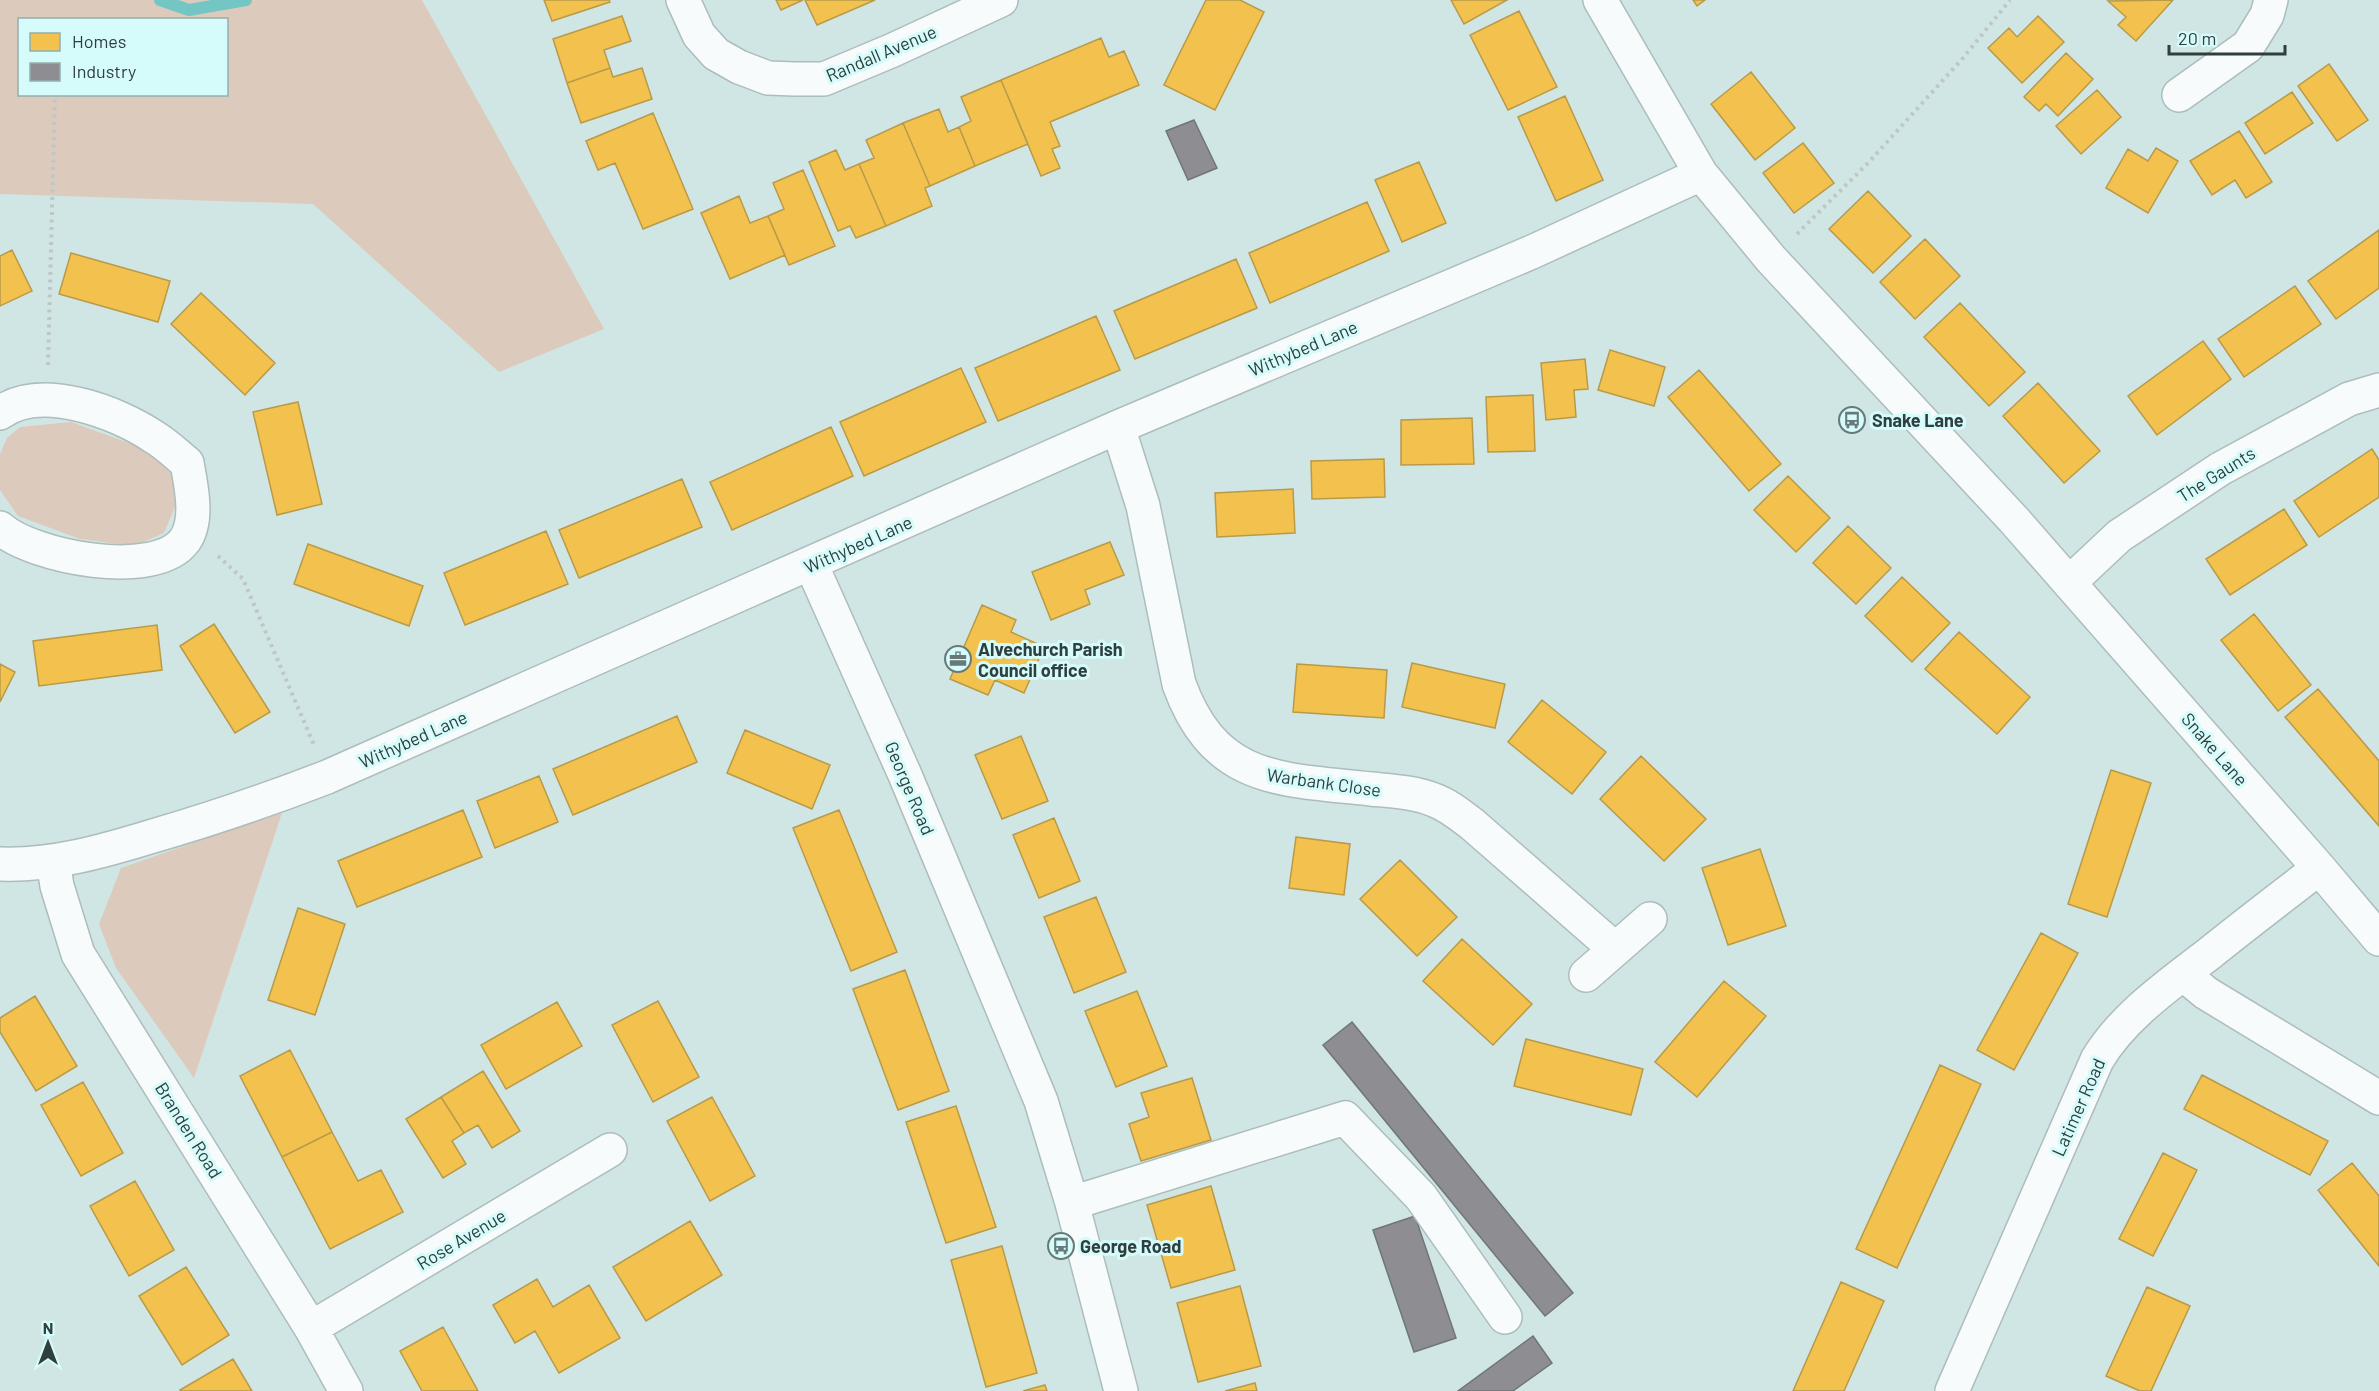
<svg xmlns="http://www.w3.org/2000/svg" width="2379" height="1391" viewBox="0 0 2379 1391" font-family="Barlow,sans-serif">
<rect width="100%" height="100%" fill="#d0e6e5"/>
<path fill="#dccabc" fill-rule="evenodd" d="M0 0H422L604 329 499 372 313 204 0 194ZM20 20H226V94H20Z
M71 422 151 451 174 477 175 507 164 533 134 546 80 539 18 516 0 490V454L7 438 20 427Z
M282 812 279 822 194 1078 116 968 99 924 121 868Z"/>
<path fill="#f2c14e" stroke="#b89a49" stroke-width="1.5" d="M544 0H609L610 2 552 21Z
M776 0H803L781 10Z
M805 0H875L817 25Z
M1206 0H1240L1264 12 1215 110 1164 85Z
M1451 0H1507L1464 24Z
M1693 0H1705L1697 6Z
M2173 0 2136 41 2118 25 2126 17 2108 1Z
M1519 11 1557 87 1508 110 1470 35Z
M622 16 631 41 604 50 610 68 567 83 553 39Z
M2038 16 2064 42 2022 83 1988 48 2009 28 2017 37Z
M1101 38 1109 57 1124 51 1139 85 1050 122 1060 146 1052 149 1060 168 1041 176 1001 80Z
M2066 53 2093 79 2058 116 2046 104 2039 111 2024 97Z
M2329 64 2368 120 2337 141 2298 86Z
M610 68 613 77 642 68 652 99 581 123 567 83Z
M1751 72 1795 128 1755 160 1711 104Z
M1001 80 1028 144 975 166 959 127 971 121 961 97Z
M2097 90 2121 117 2081 154 2056 126Z
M2292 92 2313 123 2265 154 2245 123Z
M1565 96 1603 180 1556 201 1518 117Z
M939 109 948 132 959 127 975 166 930 186 903 123Z
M653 113 693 209 643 229 615 163 598 170 586 141Z
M903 123 930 186 925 188 932 206 886 226 859 164 874 158 866 140Z
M2239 131 2272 182 2246 198 2235 180 2212 195 2190 161Z
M1803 143 1834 183 1794 213 1763 173Z
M2156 148 2178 161 2148 213 2106 188 2128 149 2148 161Z
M836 150 845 170 859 164 886 226 856 238 850 226 838 231 809 162Z
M1419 162 1446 223 1402 242 1375 180Z
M803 170 835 246 789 265 768 216 784 209 773 183Z
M1868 191 1911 236 1873 273 1829 229Z
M739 196 750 223 768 216 785 255 730 279 701 213Z
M1367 202 1389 251 1270 303 1249 253Z
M2379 230V288L2336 319 2308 281Z
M1925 239 1960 276 1915 319 1880 282Z
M12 250 32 291 0 306V256Z
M71 253 170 281 158 322 59 294Z
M1236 259 1257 308 1135 359 1114 311Z
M2295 286 2321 324 2244 377 2218 339Z
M201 293 275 363 245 395 171 324Z
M1960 303 2025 372 1989 406 1924 337Z
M1096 316 1120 370 998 421 975 368Z
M2203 341 2231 379 2157 435 2128 396Z
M1610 350 1665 367 1654 406 1598 390Z
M1585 359 1588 389 1574 390 1576 417 1546 420 1541 363Z
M961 368 986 422 864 476 840 422Z
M1699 370 1781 464 1749 491 1668 397Z
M2038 383 2100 451 2064 483 2003 416Z
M1533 395 1535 451 1488 452 1486 397Z
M298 402 322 504 277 515 253 412Z
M1472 418 1474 464 1401 465V420Z
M831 427 853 476 732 530 710 482Z
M2372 449 2379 460V497L2319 537 2294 501Z
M1384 459 1385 497 1312 499 1311 461Z
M1788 476 1830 518 1796 552 1754 510Z
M682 479 702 527 579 578 559 530Z
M1293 489 1295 533 1217 537 1215 493Z
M2284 509 2307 545 2230 595 2206 559Z
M1848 526 1891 568 1856 604 1813 563Z
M546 531 568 584 465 625 444 573Z
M1110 542 1124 575 1085 590 1090 604 1051 620 1032 572Z
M308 544 423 586 409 626 294 584Z
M1902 577 1950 623 1912 662 1865 616Z
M982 605 1016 620 1011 632 1044 647 1024 693 995 680 988 695 950 679Z
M2254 614 2311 685 2278 711 2221 640Z
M214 624 270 712 235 733 180 646Z
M157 625 162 670 39 686 33 641Z
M1959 632 2030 697 1997 734 1925 669Z
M1412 663 1505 684 1495 728 1402 707Z
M0 664 15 672 0 702Z
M1297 664 1387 670 1384 718 1293 712Z
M2318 689 2379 761V826L2285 717Z
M1542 700 1606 752 1572 794 1508 742Z
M677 716 697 762 573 815 553 769Z
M745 730 830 765 812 809 727 773Z
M1021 736 1048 801 1002 819 975 755Z
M1641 756 1706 819 1664 861 1600 799Z
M2111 770 2151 783 2107 917 2068 904Z
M539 776 558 822 495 848 477 801Z
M463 810 482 857 357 907 338 861Z
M839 810 897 952 851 971 793 828Z
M1054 818 1080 881 1039 898 1013 835Z
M1296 837 1350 844 1344 895 1289 888Z
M1760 849 1786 926 1728 945 1702 868Z
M1400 860 1457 917 1417 956 1360 899Z
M1096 897 1126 972 1074 993 1044 917Z
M298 908 345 924 315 1015 268 1000Z
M2041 933 2078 953 2014 1070 1977 1050Z
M1462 939 1532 1004 1493 1045 1423 981Z
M905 970 949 1091 898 1110 853 989Z
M1724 981 1766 1016 1697 1097 1655 1062Z
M1137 991 1167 1066 1116 1087 1085 1011Z
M35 996 77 1066 36 1091 0 1032V1018Z
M658 1001 699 1077 653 1102 612 1025Z
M557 1002 582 1046 506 1089 481 1045Z
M1526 1039 1643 1069 1631 1115 1514 1086Z
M290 1050 332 1132 282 1157 240 1076Z
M1940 1065 1981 1084 1897 1268 1856 1249Z
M483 1071 520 1131 492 1148 478 1125 464 1133 441 1097Z
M2202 1075 2328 1141 2310 1175 2184 1109Z
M1192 1078 1211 1140 1141 1161 1129 1124 1149 1117 1141 1093Z
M83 1082 123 1153 81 1176 41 1105Z
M441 1097 464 1133 452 1141 466 1164 443 1178 406 1119Z
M712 1097 755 1176 710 1201 667 1121Z
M956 1106 996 1227 946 1243 906 1122Z
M332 1132 358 1181 381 1170 403 1212 330 1249 282 1157Z
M2163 1153 2197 1170 2153 1256 2119 1239Z
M2352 1163 2379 1196V1266L2318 1190Z
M135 1181 174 1250 129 1276 90 1206Z
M1211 1186 1235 1270 1171 1288 1147 1205Z
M690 1221 722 1275 646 1321 613 1267Z
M1002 1246 1037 1373 986 1387 951 1260Z
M186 1267 229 1335 182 1365 139 1296Z
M537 1279 553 1307 589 1285 620 1338 559 1373 535 1331 515 1343 493 1305Z
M1841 1282 1884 1301 1844 1391H1793Z
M1240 1286 1261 1366 1198 1382 1177 1303Z
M2147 1287 2190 1306 2151 1391H2140L2106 1376Z
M443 1327 478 1391H422L400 1351Z
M233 1359 252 1391H180V1390Z
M1255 1383 1257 1391H1225Z
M1045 1385 1047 1391H1023Z"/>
<path fill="#8d8d92" stroke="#717579" stroke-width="1.5" d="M1194 120 1217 168 1188 180 1166 131Z
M1352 1022 1573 1293 1545 1316 1323 1045Z
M1415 1216 1456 1338 1414 1352 1373 1230Z
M1533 1336 1552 1363 1513 1391H1458Z"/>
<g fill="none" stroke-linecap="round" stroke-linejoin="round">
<path stroke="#74c6c5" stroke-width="12" d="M160 0 189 10 246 0"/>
<defs>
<path id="minor" d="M683 0 699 35 716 54 739 67 768 78 795 79H824L893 50 1001 0
M1600 0 1701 174 1771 259 2014 520 2319 868 2379 939
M2179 95 2248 46 2267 15 2271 0
M0 413C41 383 117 412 154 437 166 444 176 454 187 463 191 485 199 520 185 540 156 581 32 557 0 528
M1118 427 1143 506 1179 684C1215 783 1280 779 1371 789 1391 791 1415 792 1434 800 1448 805 1460 815 1472 824L1615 949
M811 564 905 775 1041 1101 1072 1203 1121 1391
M2069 583 2119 536 2220 469 2349 399 2379 390
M53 861 57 886 78 954 311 1328 346 1391
M0 864C52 866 104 851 153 836 212 819 270 799 327 777L1118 427 1532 252 1701 174
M2183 974 2206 993 2379 1098
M1586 975 1650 919
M1072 1203 1345 1118 1421 1197 1505 1317
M311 1328 610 1150
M1952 1391 2097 1060C2123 1016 2170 984 2210 953 2246 924 2283 896 2319 868"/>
</defs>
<use href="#minor" stroke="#acbdbc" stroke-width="36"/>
<path stroke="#bec6c6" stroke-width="4" stroke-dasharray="3 4.5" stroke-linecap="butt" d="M1797 234 1869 162 1963 58 2010 0
M48 365 55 94
M218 556 243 579 314 745"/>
<use href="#minor" stroke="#f8fbfb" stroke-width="33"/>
</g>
<defs>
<symbol id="bus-ring" viewBox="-11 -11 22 22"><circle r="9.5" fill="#d5fbfa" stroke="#677978" stroke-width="1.5"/><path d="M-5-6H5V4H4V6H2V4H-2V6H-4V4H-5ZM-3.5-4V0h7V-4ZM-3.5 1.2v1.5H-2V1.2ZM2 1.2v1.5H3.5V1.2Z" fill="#677978"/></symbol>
<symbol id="office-ring" viewBox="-11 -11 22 22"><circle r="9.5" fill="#d5fbfa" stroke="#677978" stroke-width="1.5"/><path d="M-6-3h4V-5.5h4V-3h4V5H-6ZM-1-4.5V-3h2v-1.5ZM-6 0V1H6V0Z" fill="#677978"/></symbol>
</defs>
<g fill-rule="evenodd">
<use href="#bus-ring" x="1837" y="405" width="30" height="30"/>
<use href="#office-ring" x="943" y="644" width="30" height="30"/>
<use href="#bus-ring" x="1046" y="1231" width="30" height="30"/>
</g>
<g text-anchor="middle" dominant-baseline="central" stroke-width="6" stroke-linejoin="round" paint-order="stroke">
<g font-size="18" fill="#2f3e3e" stroke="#d5fbfa">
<text transform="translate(881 53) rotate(-23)">Randall Avenue</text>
<text transform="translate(1303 348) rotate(-23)">Withybed Lane</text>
<text transform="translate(2216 474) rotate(-32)">The Gaunts</text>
<text transform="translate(858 544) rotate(-24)">Withybed Lane</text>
<text transform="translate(413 739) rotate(-24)">Withybed Lane</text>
<text transform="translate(2215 749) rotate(49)">Snake Lane</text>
<text transform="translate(1324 782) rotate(8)">Warbank Close</text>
<text transform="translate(910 788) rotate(67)">George Road</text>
<text transform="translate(2078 1107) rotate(-66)">Latimer Road</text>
<text transform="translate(189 1130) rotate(58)">Branden Road</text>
<text transform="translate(461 1239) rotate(-31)">Rose Avenue</text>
</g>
<g font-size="18" font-weight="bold" fill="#2f3e3e" stroke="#d5fbfa" text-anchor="start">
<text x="1872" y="420">Snake Lane</text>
<text x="978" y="649">Alvechurch Parish<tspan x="978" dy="21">Council office</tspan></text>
<text x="1080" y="1246">George Road</text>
</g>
</g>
<rect x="18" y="18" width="210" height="78" fill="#d5fbfa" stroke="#93afaf" stroke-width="1.5"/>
<rect x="30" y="33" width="30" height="18" fill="#f2c14e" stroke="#93afaf" stroke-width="1.5"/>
<text x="72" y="48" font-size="18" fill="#2f3e3e">Homes</text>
<rect x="30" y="63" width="30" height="18" fill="#8d8d92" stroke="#93afaf" stroke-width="1.5"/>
<text x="72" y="78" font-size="18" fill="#2f3e3e">Industry</text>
<g transform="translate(48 1343)" stroke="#d5fbfa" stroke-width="4.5" paint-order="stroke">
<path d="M0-4.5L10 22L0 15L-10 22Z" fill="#2f3e3e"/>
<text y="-9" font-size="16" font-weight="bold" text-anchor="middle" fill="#2f3e3e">N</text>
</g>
<path d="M2169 45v9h116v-9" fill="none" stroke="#2f3e3e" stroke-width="3"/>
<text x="2178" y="45" font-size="18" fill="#2f3e3e" stroke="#d5fbfa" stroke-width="4.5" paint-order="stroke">20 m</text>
</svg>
